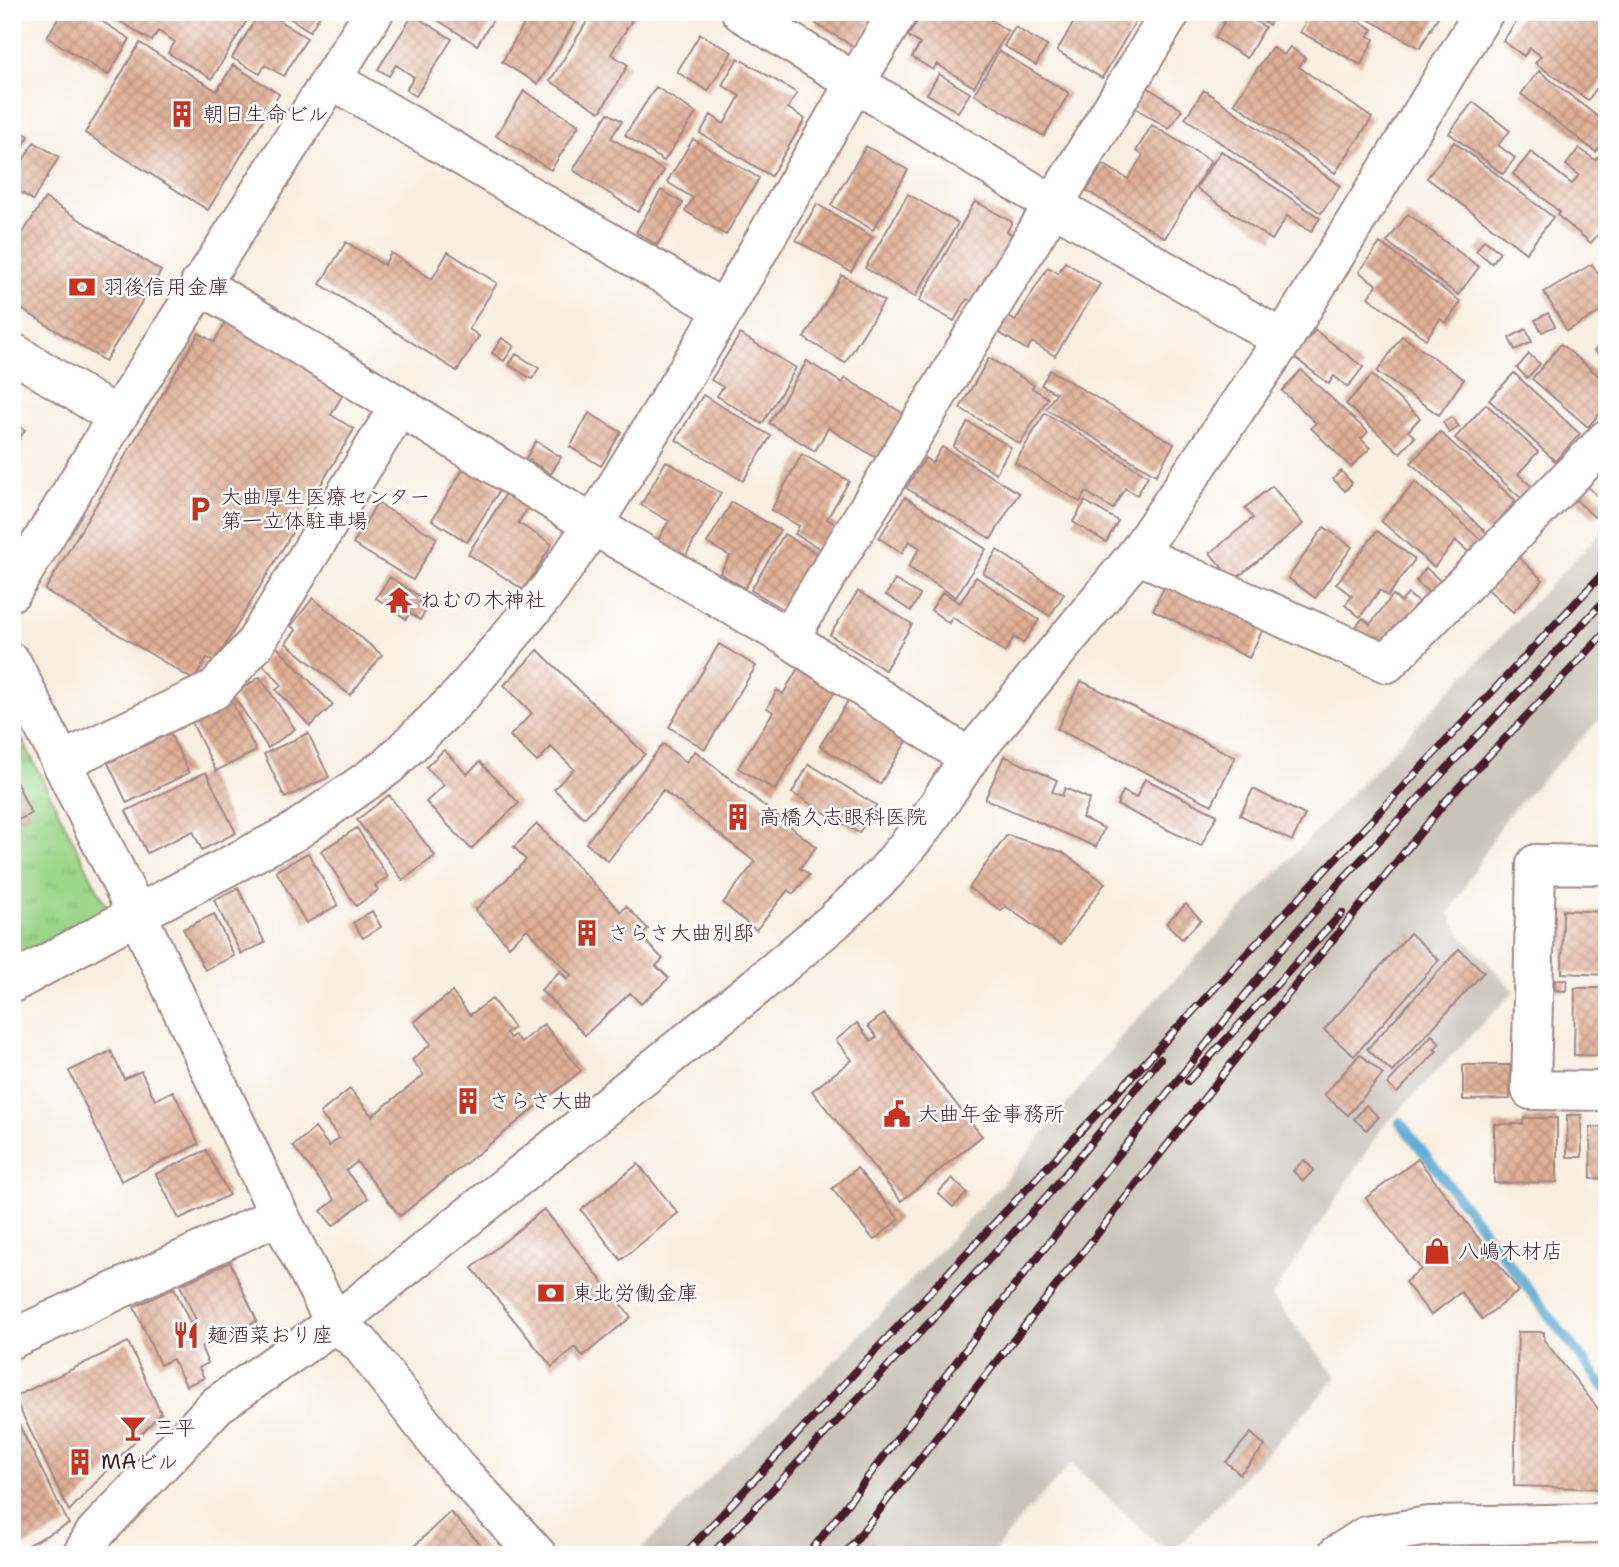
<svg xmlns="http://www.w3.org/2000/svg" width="1619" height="1567" viewBox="0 0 1619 1567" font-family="'Shantell Sans','Klee One',sans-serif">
<defs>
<pattern id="park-tufts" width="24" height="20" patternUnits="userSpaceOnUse" patternTransform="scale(1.75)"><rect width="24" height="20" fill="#9bd689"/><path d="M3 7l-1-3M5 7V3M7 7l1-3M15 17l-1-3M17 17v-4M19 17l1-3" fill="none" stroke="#87b776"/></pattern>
<pattern id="building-cross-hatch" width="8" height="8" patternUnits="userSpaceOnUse" patternTransform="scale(1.75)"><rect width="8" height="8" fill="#e0b097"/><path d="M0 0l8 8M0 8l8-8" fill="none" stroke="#b88f7b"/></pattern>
</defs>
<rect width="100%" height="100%" fill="#fff"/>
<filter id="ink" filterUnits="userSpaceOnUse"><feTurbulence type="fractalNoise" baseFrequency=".0143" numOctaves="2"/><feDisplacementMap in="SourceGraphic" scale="14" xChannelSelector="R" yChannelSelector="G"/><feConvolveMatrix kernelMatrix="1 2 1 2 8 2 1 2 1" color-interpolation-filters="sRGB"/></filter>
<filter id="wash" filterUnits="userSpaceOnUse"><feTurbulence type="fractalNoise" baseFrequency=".00686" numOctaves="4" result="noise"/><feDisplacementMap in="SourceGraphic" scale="28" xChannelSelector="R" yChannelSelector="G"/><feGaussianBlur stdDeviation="1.57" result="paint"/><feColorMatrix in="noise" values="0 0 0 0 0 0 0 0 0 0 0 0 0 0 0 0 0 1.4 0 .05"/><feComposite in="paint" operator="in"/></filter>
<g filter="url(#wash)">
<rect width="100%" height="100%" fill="#f9efe0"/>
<path fill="#c9c3b8" d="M1607 525V712L1507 816 1449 913 1463 937 1514 991 1382 1128 1272 1297 1337 1378 1170 1555 1071 1464 1026 1513 991 1555H636L714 1474 839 1357 1001 1185 1126 1031Z"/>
<path fill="url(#park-tufts)" stroke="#727a5a" stroke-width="2" d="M12 719 111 916 12 966Z"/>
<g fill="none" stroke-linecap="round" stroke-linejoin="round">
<path stroke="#59a7d2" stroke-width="10" d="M1400 1122 1607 1391"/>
</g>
<g id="blocks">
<path fill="url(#building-cross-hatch)" d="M62 12H87L130 39 108 75 47 37Z
M105 12H252L212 79 168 53 175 42 158 31 152 41Z
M260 12H265L307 38 284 76 265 65 260 74 232 58Z
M280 12H322L310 31Z
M425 12H498L477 45Z
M531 12H581L538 84 502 62Z
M593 12H637L611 54 628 65 600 112 550 81Z
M824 12H878L856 48 816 24Z
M923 12H978L1008 31 974 87 937 64 933 70 912 57 920 44 908 36Z
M1062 12H1141L1102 78 1057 51 1075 20Z
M1230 12H1240L1265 27 1247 58 1215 38Z
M1247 12H1276L1269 25Z
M1311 12H1342L1373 29 1368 36 1374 39 1361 65 1300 32Z
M1355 12H1434L1439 15 1420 48Z
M1523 12H1594L1607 21V74L1588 100 1535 63 1541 56 1530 48 1524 56 1503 41Z
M413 15 452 39 416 96 406 90 414 77 396 65 389 76 378 69Z
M1015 27 1047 46 1036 65 1004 46Z
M700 34 732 52 708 91 677 72Z
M140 43 217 91 233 65 279 94 208 210 85 133Z
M1272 47 1284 55 1290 47 1305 58 1299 67 1372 118 1335 173 1234 103Z
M999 51 1069 93 1044 136 974 94Z
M738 58 797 93 788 108 805 119 771 176 700 133 711 115 724 124 740 96 722 85Z
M1539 71 1607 124V155L1598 149 1596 152 1521 94Z
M939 74 970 93 958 112 927 94Z
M656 87 696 113 664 161 625 135Z
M1147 87 1182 110 1169 129 1134 107Z
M1204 90 1340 186 1321 213 1185 118Z
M524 91 579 125 551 170 496 136Z
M1473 102 1510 131 1498 145 1515 158 1503 174 1449 133Z
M608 113 622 121 611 138 664 171 638 212 573 170Z
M1152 125 1211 161 1165 238 1087 191 1103 164 1128 179 1143 155 1136 151Z
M12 126 29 136 12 163Z
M693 139 759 178 726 235 685 211 693 198 667 182Z
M34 142 59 157 33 200 12 187V179Z
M1454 142 1553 217 1526 253 1427 178Z
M866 146 908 170 873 230 831 205Z
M1579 148 1595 160 1598 157 1607 164V230L1603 228 1591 243 1557 215 1560 212 1513 174 1531 152 1572 184 1579 175 1566 165Z
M1221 151 1320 218 1311 232 1287 216 1272 240 1196 188Z
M661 190 683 203 657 245 636 232Z
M908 194 958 223 915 297 865 268Z
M45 198 161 271 105 361 12 303V250Z
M975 201 1012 222 1007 232 1014 235 975 303 967 299 954 321 919 301Z
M817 204 872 237 851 272 796 240Z
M1408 214 1479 267 1458 295 1387 242Z
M1484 240 1500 252 1492 263 1476 251Z
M346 242 384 265 391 253 432 279 448 252 497 283 469 329 479 336 457 371 320 284Z
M1380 243 1461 302 1446 323 1440 319 1426 339 1368 297 1377 285 1359 272Z
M1065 262 1100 284 1055 356 1032 342 1027 350 996 331 1006 315 1015 321 1048 267 1058 273Z
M1592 264 1607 289V308L1567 331 1544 292Z
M842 275 884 301 845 363 804 338Z
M1548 313 1555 326 1542 332 1535 320Z
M228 318 346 389 331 415 354 429 215 662 207 658 194 680 45 590 199 333 214 342Z
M1526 329 1532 342 1515 350 1509 338Z
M1315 330 1363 367 1348 387 1334 376 1329 384 1294 357Z
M740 334 796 368 762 424 717 396 723 387 711 380Z
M1402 336 1464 379 1439 415 1377 372Z
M1607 337V361L1594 351Z
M502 338 514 346 504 361 492 353Z
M1561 344 1607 383V405L1588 427 1532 379Z
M516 354 539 368 532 379 509 365Z
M1529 354 1540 364 1527 378 1517 368Z
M989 358 1034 385 1032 388 1048 398 1020 444 960 408Z
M807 361 842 383 845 378 909 417 881 461 828 428 815 451 769 423Z
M1050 370 1174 444 1156 475 1046 409 1056 393 1041 385Z
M1301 370 1368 432 1361 439 1370 448 1351 467 1311 428 1316 423 1282 391Z
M1514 373 1580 434 1555 461 1489 400Z
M1372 375 1420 418 1408 431 1415 437 1400 453 1346 404Z
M703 395 771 436 743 481 676 440Z
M1486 404 1538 452 1518 474 1532 487 1522 499 1455 438Z
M589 413 621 432 601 466 570 447Z
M1045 413 1148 476 1137 495 1125 488 1113 509 1086 492 1080 502 1015 463Z
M1452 417 1459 427 1449 433 1443 422Z
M12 422 25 430 12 450Z
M968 422 1011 447 996 473 953 447Z
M1440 432 1516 501 1487 533 1411 463Z
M536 441 561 457 551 474 526 458Z
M942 447 1019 493 991 539 906 488 925 458 932 463Z
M802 454 849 481 827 519 840 527 826 552 795 534 799 526 771 510Z
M666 461 721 493 684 559 656 543 669 521 641 505Z
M465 466 501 488 467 542 432 520Z
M1341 471 1352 483 1345 491 1333 479Z
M1415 482 1481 540 1470 553 1456 541 1434 567 1381 521Z
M1586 485 1607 505 1594 517 1574 498Z
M1272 486 1303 524 1233 581 1210 553 1253 518 1245 508Z
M507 492 529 506 518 523 552 544 524 590 468 554Z
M905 497 986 549 956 597 908 567 920 548 909 541 902 553 879 538Z
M1085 501 1118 521 1106 542 1073 522Z
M732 502 780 530 745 588 720 573 730 556 707 543Z
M377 503 437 538 413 580 353 544Z
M1324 527 1352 547 1315 598 1288 578Z
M1377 531 1415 559 1388 596 1380 590 1360 617 1345 605 1352 596 1336 584Z
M784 534 818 554 785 610 751 590Z
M997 550 1064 594 1050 616 983 573Z
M1513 552 1543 580 1513 612 1483 585Z
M1426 568 1445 585 1434 597 1416 581Z
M390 577 422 598 419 602 428 607 420 620 410 613 406 619 376 598Z
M976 577 1039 620 1023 643 1014 637 1005 652 952 617 949 623 931 610 943 592 960 603Z
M1169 577 1265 625 1249 658 1153 610Z
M895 580 920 595 911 611 886 595Z
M858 591 912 624 885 670 830 635Z
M1408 594 1418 602 1412 609 1420 616 1387 656 1354 629 1363 618 1370 624 1393 595 1401 602Z
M313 598 382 655 350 695 286 643 296 630 291 626Z
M719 644 756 666 705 749 669 727Z
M277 647 333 705 310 726 276 690 282 685 261 663Z
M538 650 645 754 584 818 554 789 574 769 551 747 537 762 510 736 532 713 504 685Z
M798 668 835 691 775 790 738 768 773 712 767 708 777 690 783 694Z
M260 677 295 729 268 748 233 695Z
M1081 681 1235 757 1212 805 1057 729Z
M848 701 908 739 880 784 820 746Z
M232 702 256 751 216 771 192 723Z
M170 733 189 773 127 803 108 763Z
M308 733 329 777 285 798 264 754Z
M663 744 686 762 695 751 816 847 800 868 809 875 793 894 788 890 756 930 723 903 755 862 663 790 608 861 586 843Z
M444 750 467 774 480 762 519 803 471 849 426 802 444 785 426 767Z
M1004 756 1057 780 1052 792 1062 796 1065 788 1090 799 1082 818 1104 828 1096 847 985 799Z
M809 764 876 805 859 833 792 793Z
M206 772 236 833 202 850 193 831 147 853 126 811Z
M1145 779 1217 815 1201 846 1117 805 1123 791 1136 798Z
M17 783 31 814 12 823V785Z
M1253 789 1305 815 1292 841 1240 815Z
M389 795 435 856 403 880 357 820Z
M537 824 621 912 626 906 648 929 641 937 663 959 656 966 669 978 641 1004 630 993 585 1035 541 990 560 971 567 979 571 975 527 929 509 946 475 910 526 860 514 847Z
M357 828 388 877 375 885 378 890 356 906 321 851Z
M1007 835 1062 852 1105 883 1061 945 1005 906 1001 911 969 888Z
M308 853 338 905 306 923 276 871Z
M238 888 265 943 241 954 214 900Z
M1186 904 1201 920 1182 939 1166 923Z
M1563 910 1607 912V975L1562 973Z
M372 911 381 927 363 938 353 923Z
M214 914 234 956 205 970 183 929Z
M1410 933 1439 960 1354 1056 1324 1030Z
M1459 949 1484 972 1392 1072 1367 1049Z
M1555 980H1567L1566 991 1555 990Z
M1575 988H1607V1056L1574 1055Z
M452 992 470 1015 492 999 514 1028 506 1033 510 1038 514 1035 521 1042 544 1024 581 1071 400 1216 357 1162 346 1171 368 1198 333 1226 321 1211 335 1200 293 1146 315 1128 329 1146 339 1138 320 1113 350 1089 372 1116 424 1075 412 1060 431 1044 414 1022Z
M884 1014 982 1136 901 1201 812 1091 852 1060 836 1040 857 1023 871 1041 877 1037 868 1026Z
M1432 1035 1440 1043 1434 1049 1437 1051 1397 1093 1387 1084Z
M111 1051 124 1079 141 1071 155 1100 173 1091 199 1144 121 1181 69 1071Z
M1360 1054 1383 1074 1348 1115 1324 1095Z
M1463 1065H1510V1099L1463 1100Z
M1366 1105 1379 1117 1366 1130 1354 1119Z
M1567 1115H1581L1582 1157H1567Z
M1524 1118H1557V1182L1494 1183V1124H1523Z
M1590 1127H1607V1178L1591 1179Z
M206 1150 229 1195 179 1219 156 1174Z
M1418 1159 1519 1291 1482 1319 1461 1292 1431 1315 1405 1282 1421 1269 1366 1198Z
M1304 1160 1314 1170 1303 1181 1293 1171Z
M638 1164 678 1213 621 1260 581 1210Z
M857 1168 899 1219 874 1240 832 1189Z
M952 1178 967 1193 953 1207 938 1193Z
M544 1209 631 1317 583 1356 575 1347 552 1367 472 1268Z
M230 1262 257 1321 201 1347 208 1363 199 1368 204 1378 186 1386 173 1359 160 1365 134 1307 174 1288 190 1323 196 1320 180 1285Z
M1518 1332H1544V1340L1607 1420V1489L1514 1486Z
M128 1342 161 1413 69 1511 14 1397Z
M19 1425 69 1524 16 1551 12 1543V1428Z
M1251 1433 1265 1446 1240 1474 1226 1462Z
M450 1512 489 1553 405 1555Z"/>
</g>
</g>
<g filter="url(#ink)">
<use href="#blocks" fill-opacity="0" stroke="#a28786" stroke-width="2"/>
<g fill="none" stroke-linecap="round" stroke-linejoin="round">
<defs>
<path id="street" d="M741 12 1055 206 1283 340
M331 79 724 310
M200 284 593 525 789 638 969 758
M12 352 117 417
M1137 554 1387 663 1607 439
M12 591 117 417 374 12
M789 638 1171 12
M12 663 137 914 279 1215 335 1323 360 1343 456 1467 537 1555
M61 762 214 690 254 645 399 407
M1607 865 1536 864 1531 1090 1607 1091
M12 983 137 914 294 832 388 766 461 695 550 588 593 525 724 310 855 83 898 12
M12 1339 279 1215
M1337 1555 1366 1536 1429 1526 1607 1523"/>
<path id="secondary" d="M82 1555 95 1533 217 1405 335 1323 757 986 833 922 886 872 927 822 969 758 1137 554 1283 340 1484 12"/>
</defs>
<use href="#street" stroke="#a28786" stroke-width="42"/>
<use href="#secondary" stroke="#a28786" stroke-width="42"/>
<use href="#street" stroke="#fff" stroke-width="38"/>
<use href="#secondary" stroke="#fff" stroke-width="38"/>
<defs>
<path id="rail" d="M1442 805 1607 631
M1188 1081 1342 913
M684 1555 1607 569
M711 1555 1005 1242 1047 1196 1160 1059
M808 1555 1013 1288 1280 951 1342 880 1607 598
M844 1555 1236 1058 1447 800"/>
</defs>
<use href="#rail" stroke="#4a1f2b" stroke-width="8"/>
<use href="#rail" stroke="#fff" stroke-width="5" stroke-dasharray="16" stroke-linecap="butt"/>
</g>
</g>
<defs>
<symbol id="building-bare" viewBox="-9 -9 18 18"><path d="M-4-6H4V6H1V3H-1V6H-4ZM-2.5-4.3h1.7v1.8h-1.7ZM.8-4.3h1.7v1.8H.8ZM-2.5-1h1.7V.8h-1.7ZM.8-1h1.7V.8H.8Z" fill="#c8321e" stroke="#fff" stroke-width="2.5" paint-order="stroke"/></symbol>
<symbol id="bank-bare" viewBox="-9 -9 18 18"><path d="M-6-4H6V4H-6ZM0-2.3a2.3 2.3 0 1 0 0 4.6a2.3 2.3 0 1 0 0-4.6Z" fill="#c8321e" stroke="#fff" stroke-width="2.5" paint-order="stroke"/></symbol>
<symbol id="parking-bare" viewBox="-9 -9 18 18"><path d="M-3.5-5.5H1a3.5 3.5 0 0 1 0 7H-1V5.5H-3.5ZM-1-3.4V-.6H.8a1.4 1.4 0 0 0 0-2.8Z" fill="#c8321e" stroke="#fff" stroke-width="2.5" paint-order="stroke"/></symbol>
<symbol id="temple-bare" viewBox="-9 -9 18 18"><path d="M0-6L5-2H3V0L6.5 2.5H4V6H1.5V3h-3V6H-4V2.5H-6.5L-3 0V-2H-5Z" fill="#c8321e" stroke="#fff" stroke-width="2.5" paint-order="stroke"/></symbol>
<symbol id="civic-bare" viewBox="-9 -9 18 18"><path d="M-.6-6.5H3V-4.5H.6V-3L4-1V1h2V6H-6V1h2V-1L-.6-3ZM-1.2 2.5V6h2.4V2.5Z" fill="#c8321e" stroke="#fff" stroke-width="2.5" paint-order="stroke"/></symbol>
<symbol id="shop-bare" viewBox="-9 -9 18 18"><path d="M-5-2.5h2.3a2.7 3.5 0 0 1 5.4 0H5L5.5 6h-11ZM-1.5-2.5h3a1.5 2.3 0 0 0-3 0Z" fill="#c8321e" stroke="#fff" stroke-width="2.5" paint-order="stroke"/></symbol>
<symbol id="restaurant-bare" viewBox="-9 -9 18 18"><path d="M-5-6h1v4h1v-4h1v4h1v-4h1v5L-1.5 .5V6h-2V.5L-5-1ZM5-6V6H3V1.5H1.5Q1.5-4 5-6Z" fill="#c8321e" stroke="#fff" stroke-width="2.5" paint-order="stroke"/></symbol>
<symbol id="bar-bare" viewBox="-9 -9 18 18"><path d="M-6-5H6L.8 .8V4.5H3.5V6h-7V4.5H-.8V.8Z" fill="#c8321e" stroke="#fff" stroke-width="2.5" paint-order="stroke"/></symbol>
</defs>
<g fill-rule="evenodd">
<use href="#building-bare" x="163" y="95" width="38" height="38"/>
<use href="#bank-bare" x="63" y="268" width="38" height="38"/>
<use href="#parking-bare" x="181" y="490" width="38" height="38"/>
<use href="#temple-bare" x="380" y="581" width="38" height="38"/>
<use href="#building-bare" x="719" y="798" width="38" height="38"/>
<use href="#building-bare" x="568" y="914" width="38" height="38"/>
<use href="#building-bare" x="449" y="1082" width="38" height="38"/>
<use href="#civic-bare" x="878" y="1095" width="38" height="38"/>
<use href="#shop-bare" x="1418" y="1232" width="38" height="38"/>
<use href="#bank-bare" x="532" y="1274" width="38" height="38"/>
<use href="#restaurant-bare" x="167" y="1316" width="38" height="38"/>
<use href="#bar-bare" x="114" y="1409" width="38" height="38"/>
<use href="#building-bare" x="61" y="1443" width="38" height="38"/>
</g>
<g text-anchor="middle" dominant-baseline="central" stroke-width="5" stroke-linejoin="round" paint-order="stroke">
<g font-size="21" fill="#4a1f2b" stroke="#fff" text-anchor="start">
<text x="203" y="114">朝日生命ビル</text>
<text x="103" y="287">羽後信用金庫</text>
<text x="221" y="497">大曲厚生医療センター<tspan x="221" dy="24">第一立体駐車場</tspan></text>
<text x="420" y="600">ねむの木神社</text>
<text x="759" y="817">高橋久志眼科医院</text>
<text x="608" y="933">さらさ大曲別邸</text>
<text x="489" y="1101">さらさ大曲</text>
<text x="918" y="1114">大曲年金事務所</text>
<text x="1458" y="1251">八嶋木材店</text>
<text x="572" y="1293">東北労働金庫</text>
<text x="207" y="1335">麺酒菜おり座</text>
<text x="154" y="1428">三平</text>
<text x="101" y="1462">MAビル</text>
</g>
</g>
<rect width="1619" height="1567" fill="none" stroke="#fff" stroke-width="42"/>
</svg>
